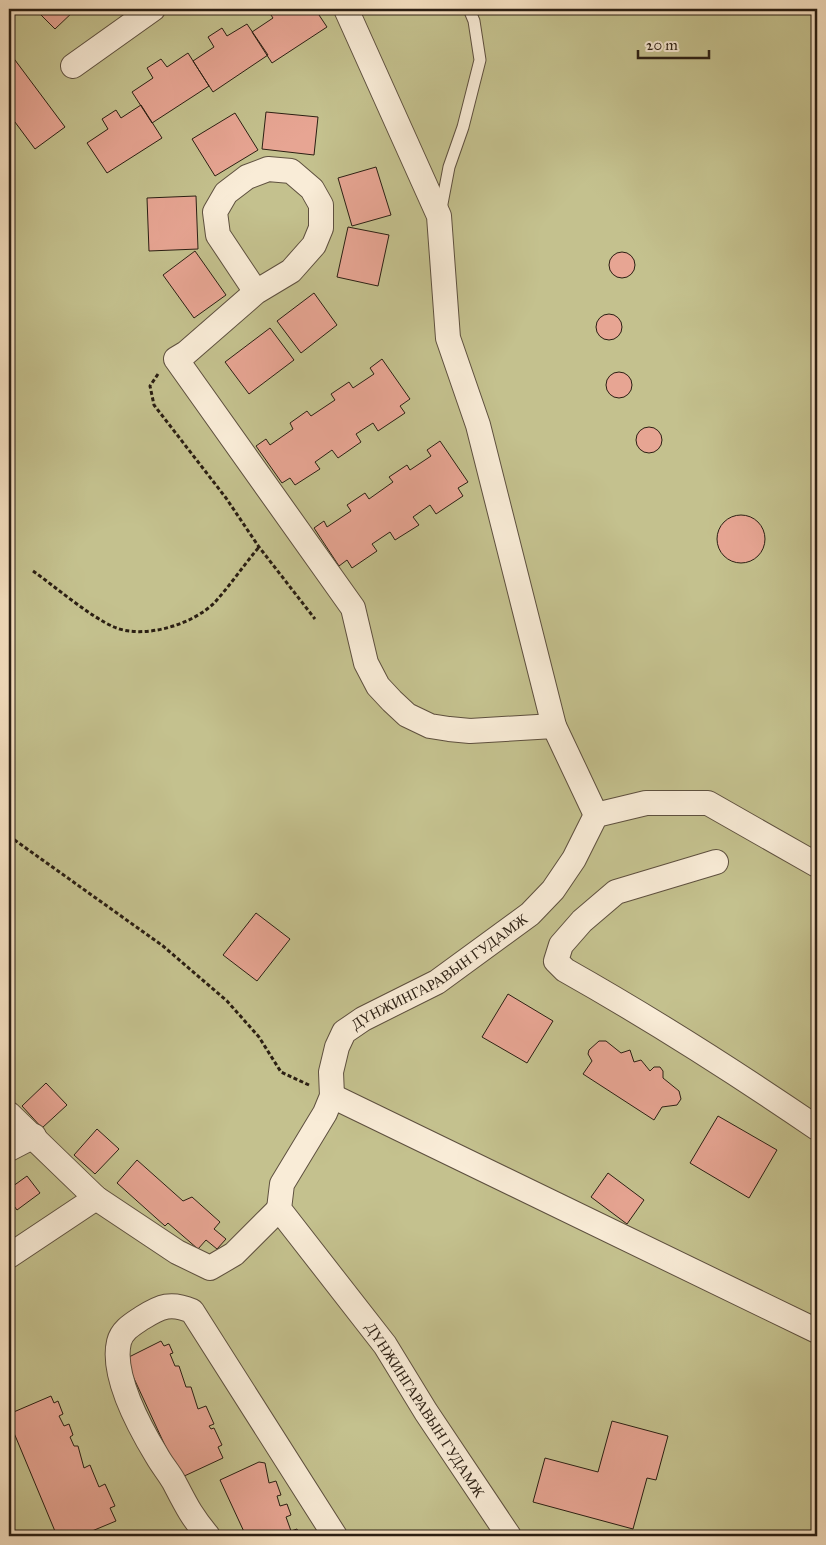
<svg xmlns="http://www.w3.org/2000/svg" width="826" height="1545" viewBox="0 0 826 1545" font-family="'IM FELL Great Primer',serif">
<rect width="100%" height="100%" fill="#f6e1c2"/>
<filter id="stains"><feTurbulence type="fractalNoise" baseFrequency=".004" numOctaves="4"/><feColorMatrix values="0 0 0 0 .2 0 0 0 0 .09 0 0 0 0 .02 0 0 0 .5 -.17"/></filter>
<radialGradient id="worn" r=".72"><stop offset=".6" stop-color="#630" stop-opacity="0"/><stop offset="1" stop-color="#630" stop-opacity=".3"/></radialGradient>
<path fill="#c4c18e" stroke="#787050" d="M9 9H817V1536H9Z"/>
<path fill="#e7a593" stroke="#2b1f13" d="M35 9H76L55 29Z
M267 9H315L327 27 272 63 252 32 273 18Z
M247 24 268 55 213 92 193 61 214 47 208 37 222 28 227 36Z
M9 52 65 127 35 149 9 114Z
M188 53 209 86 152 123 132 92 153 78 147 68 161 59 167 67Z
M141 105 162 138 107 173 87 143 108 129 102 119 116 110 121 118Z
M266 112 318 117 314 155 262 149Z
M235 113 258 150 215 176 192 139Z
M376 167 391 215 352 226 338 178Z
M196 196 198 249 149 251 147 198Z
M348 227 389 235 378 286 337 277Z
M195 251 226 295 194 318 163 275Z
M609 265a13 13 0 1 1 26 0a13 13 0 1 1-26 0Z
M314 293 337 325 301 353 277 321Z
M596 327a13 13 0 1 1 26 0a13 13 0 1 1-26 0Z
M270 328 294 360 249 394 225 362Z
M382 359 410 399 400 406 405 413 378 431 373 423 356 434 361 442 338 458 332 450 315 462 320 469 295 485 290 478 282 483 256 446 266 439 270 445 293 429 290 423 307 411 311 416 335 400 331 394 349 382 353 388 374 374 370 368Z
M606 385a13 13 0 1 1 26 0a13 13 0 1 1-26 0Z
M636 440a13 13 0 1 1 26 0a13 13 0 1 1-26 0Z
M440 441 468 482 458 488 463 496 436 514 430 505 413 517 419 525 395 540 390 532 372 544 377 551 352 568 347 560 339 566 314 528 324 521 327 527 351 511 347 505 365 493 369 499 393 482 389 477 407 465 410 470 431 456 427 450Z
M717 539a24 24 0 1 1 48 0a24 24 0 1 1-48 0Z
M256 913 290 939 257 981 223 955Z
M508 994 553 1021 527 1063 482 1037Z
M599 1041H606L621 1053 630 1050 634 1062 641 1060 650 1071 654 1067H660L663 1071V1078L679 1091 681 1099 677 1105 662 1107 654 1120 583 1074 592 1061 588 1054 589 1050Z
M46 1083 67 1105 42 1128 22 1106Z
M718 1116 777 1150 749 1198 690 1163Z
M97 1129 119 1149 95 1174 74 1155Z
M137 1160 183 1201 192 1197 220 1222 214 1229 226 1239 217 1249 206 1240 198 1249 168 1223 165 1226 117 1183Z
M608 1173 644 1200 627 1224 591 1197Z
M27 1176 40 1193 17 1210 9 1199V1189Z
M161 1341 164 1346 169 1344 173 1353 170 1354 175 1366H179L186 1387H191L198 1409 206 1406 214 1424 209 1426 211 1429 214 1428 222 1445 218 1447 223 1458 180 1478 125 1359Z
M51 1396 54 1403 58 1401 63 1414 59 1416 64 1426 69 1424 73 1435 70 1437 74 1446H78L84 1468 90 1465 99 1487 105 1484 115 1506 110 1508 116 1521 80 1536H57L9 1421V1414Z
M612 1421 668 1436 656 1480 647 1478 633 1529 533 1502 545 1458 598 1472Z
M259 1462 265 1463 269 1483 276 1481 281 1495 277 1496 280 1506 287 1504 291 1515 286 1517 291 1531 297 1529 300 1536H246L220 1480Z"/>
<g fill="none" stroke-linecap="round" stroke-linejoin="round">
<defs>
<path id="lane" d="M441 209 449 167 463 127 480 60 474 21 469 9"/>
<g id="street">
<path d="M346 9 439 216 448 338 478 425 554 726 596 815"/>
<path d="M73 66 153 9"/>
<path d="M256 292 218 235 215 212 226 193 247 177 268 169 291 171 312 189 321 205V228L314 245 291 271 256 292 186 353 176 359 353 608 366 663 378 686 392 701 407 715 430 726 449 729 470 731 554 726"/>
<path d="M716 862 616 892 582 921 561 945 556 961 565 970C652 1019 735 1072 817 1128"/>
<path d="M332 1096 817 1331"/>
<path d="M9 1114 96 1198 177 1252 210 1268 234 1254 279 1209"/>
<path d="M9 1149 34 1136"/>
<path d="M9 1256 96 1198"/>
<path d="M208 1536C191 1516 186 1505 174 1482 169 1473 162 1465 157 1456 140 1428 111 1375 119 1342 122 1330 133 1324 142 1318 161 1306 171 1302 192 1311L335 1536"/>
<path id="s1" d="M509 1536 426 1412 385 1345 279 1209 282 1184 325 1113 332 1096 331 1072 337 1047 344 1032 363 1019 437 982 530 914 553 890 574 859 596 815 646 803H708L817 865"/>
</g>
</defs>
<use href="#lane" stroke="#5e503f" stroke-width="13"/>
<use href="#street" stroke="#5e503f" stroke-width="26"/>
<path stroke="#2b1f13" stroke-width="3" stroke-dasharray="4 2.5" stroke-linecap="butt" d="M158 374 150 386 154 405 226 498 259 547 315 619
M33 571C57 588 89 616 114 627 144 640 195 624 216 601 231 584 244 565 259 547
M9 836 163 946 227 1001 259 1037 281 1072 309 1085"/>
<use href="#lane" stroke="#f9ecd7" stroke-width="11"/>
<use href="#street" stroke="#f9ecd7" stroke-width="24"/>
</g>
<g text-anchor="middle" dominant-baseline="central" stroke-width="5" stroke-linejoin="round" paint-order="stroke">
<g font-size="15" fill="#2b1f13" stroke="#f9ecd7">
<text stroke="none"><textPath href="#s1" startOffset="706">ДҮНЖИНГАРАВЫН ГУДАМЖ</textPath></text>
<text transform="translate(425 1410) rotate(57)">ДҮНЖИНГАРАВЫН ГУДАМЖ</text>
</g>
</g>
<rect width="826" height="1545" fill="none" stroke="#f6e1c2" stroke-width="30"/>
<rect x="10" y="10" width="806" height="1525" fill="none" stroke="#2b1f13" stroke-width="2.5"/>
<rect x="15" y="15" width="796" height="1515" fill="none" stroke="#2b1f13"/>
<path d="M638 50v8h71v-8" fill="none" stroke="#2b1f13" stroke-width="2.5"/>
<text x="646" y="50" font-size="15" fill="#2b1f13" stroke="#f9ecd7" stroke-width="4" paint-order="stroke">20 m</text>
<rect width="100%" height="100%" filter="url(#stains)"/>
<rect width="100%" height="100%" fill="url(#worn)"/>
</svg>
